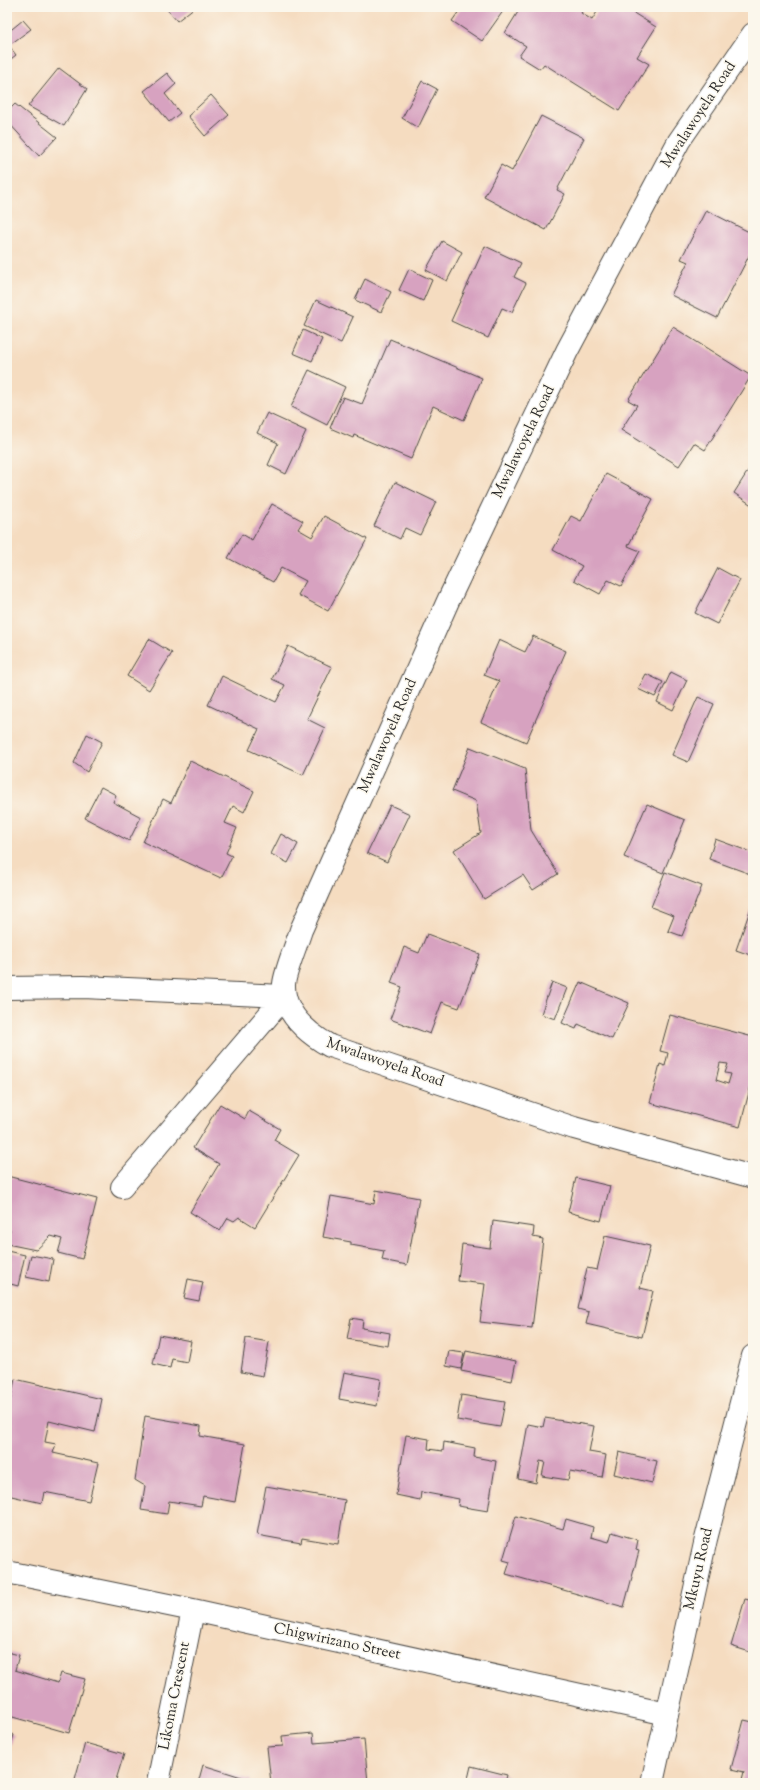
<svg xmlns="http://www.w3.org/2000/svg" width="760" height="1790" viewBox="0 0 760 1790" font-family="'Sorts Mill Goudy',serif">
<rect width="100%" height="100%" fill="#fbf7ec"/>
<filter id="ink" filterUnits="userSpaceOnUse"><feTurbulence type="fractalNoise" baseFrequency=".025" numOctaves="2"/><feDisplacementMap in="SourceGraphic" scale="8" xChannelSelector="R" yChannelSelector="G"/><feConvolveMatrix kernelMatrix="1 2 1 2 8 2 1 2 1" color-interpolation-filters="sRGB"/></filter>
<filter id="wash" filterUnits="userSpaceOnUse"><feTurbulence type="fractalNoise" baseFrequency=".012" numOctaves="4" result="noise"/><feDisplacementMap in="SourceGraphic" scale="16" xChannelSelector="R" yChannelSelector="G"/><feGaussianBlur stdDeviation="0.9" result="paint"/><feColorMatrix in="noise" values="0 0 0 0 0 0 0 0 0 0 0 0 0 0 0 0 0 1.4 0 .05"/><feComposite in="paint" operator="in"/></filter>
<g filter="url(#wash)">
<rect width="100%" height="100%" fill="#f5dcc0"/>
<g id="blocks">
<path fill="#d7a2c0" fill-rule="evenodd" d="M165 7H195L177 21Z
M462 7H506L482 41 452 21Z
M521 7H585L581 13 592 20 600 7H624L656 27 637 57 649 64 619 111 544 64 540 69 519 56 526 46 505 33Z
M23 20 31 29 12 43 7 36V33Z
M7 43 16 55 7 62Z
M59 68 87 89 64 126 28 106Z
M167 73 176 84 165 94 180 113 169 122 144 91Z
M422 81 437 89 418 128 402 118Z
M211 95 229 115 205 136 188 116Z
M15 104 57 137 39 156 7 121V112Z
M541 116 584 138 557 190 565 194 546 230 484 197 501 165 512 171Z
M706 210 753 234V248L717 318 671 295 688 262 681 259Z
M442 241 462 252 447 281 426 270Z
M485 246 521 263 514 277 526 283 512 312 502 308 488 338 451 321Z
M409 269 432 280 423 301 399 290Z
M365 279 391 292 381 312 355 300Z
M316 300 353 317 341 343 304 326Z
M673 327 751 376 705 450 694 443 679 466 621 430 637 405 628 400Z
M303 330 322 339 312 361 293 353Z
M390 339 482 378 464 420 433 406 411 459 354 435 353 438 330 428 343 397 362 404Z
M309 370 345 387 327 425 291 407Z
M267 413 306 431 286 474 268 465 278 443 257 433Z
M753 463V506L734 493Z
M606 474 653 499 628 546 640 551 621 586 608 580 600 594 574 580 582 566 553 550 571 516 581 521Z
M395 482 436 502 420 535 405 528 400 539 374 526Z
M272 504 303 521 298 529 312 537 324 516 367 539 328 611 298 595 306 581 281 568 273 582 228 558 242 534 252 540Z
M718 568 740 580 717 624 695 613Z
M533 636 566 651 526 742 481 722 499 681 484 675 499 640 525 652Z
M149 639 172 653 149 690 127 676Z
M288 646 332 667 307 719 325 728 303 775 249 750 259 729 208 705 222 676 276 702 285 685 272 679Z
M671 672 687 680 673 710 657 702Z
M646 674 663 682 655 697 638 689Z
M698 697 714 704 688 762 672 755Z
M87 734 102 742 87 772 74 763Z
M470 747 525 769 531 830 558 874 533 890 523 875 484 899 454 850 481 833 476 801 452 791Z
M190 761 254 791 244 812 233 806 225 823 237 828 226 853 232 856 221 878 143 842 163 799 171 803Z
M101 787 116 795 113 802 141 817 129 841 85 818Z
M647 804 685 820 663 873 624 857Z
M390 805 410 814 387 862 367 853Z
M281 834 298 844 288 863 271 854Z
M715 839 753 853V875L709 859Z
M665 872 702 886 682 936 668 931 674 916 651 907Z
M753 902V956L736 950Z
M427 934 480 954 459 1008 442 1002 430 1034 390 1019 402 987 391 983 404 947 419 953Z
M552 982 567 988 555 1019 541 1014Z
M580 982 629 1003 612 1039 578 1024 576 1029 562 1023Z
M670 1015 753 1037V1077L740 1127 650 1103 660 1064 665 1066 668 1053 660 1051ZM720 1063 728 1064 725 1073 731 1074 728 1084 716 1080Z
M220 1104 245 1119 249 1111 280 1129 274 1140 299 1155 255 1227 239 1217 234 1221 228 1218 220 1231 190 1212 219 1164 193 1148Z
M7 1176 97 1199 82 1259 58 1253 62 1239 51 1236 36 1250 7 1244 10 1230 7 1229Z
M576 1178 610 1186 601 1221 568 1212Z
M376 1190 419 1198 407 1265 382 1260 384 1251 351 1245V1242L323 1237 331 1196 374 1204Z
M493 1221 534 1227 533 1237 543 1239 532 1328 480 1322 485 1284 458 1281 462 1244 490 1248Z
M605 1236 650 1246 640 1288 653 1291 642 1337 586 1324 589 1312 578 1309 587 1268 597 1270Z
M7 1251 25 1255 18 1286 7 1283Z
M31 1255 53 1259 49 1282 26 1277Z
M188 1279 203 1282 199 1301 184 1298Z
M351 1318 363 1320 362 1328 390 1333 388 1346 347 1339Z
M159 1335 191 1341 187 1362 172 1359 170 1368 153 1364Z
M246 1338 269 1342 263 1376 241 1372Z
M449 1351 464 1353 461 1369 446 1366Z
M466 1351 516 1361 512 1381 461 1371Z
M344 1372 381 1379 377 1406 339 1399Z
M15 1379 102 1399 95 1432 49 1421 45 1442 56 1444 53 1453 98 1463 89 1501 44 1492 42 1503 7 1495V1415Z
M461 1395 505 1402 500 1427 457 1420Z
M145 1416 201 1426 200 1436 245 1444 235 1502 203 1496 201 1506 169 1501 167 1514 141 1510 145 1486 135 1480Z
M545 1418 594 1426 589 1452 606 1455 602 1477 570 1471 568 1480 542 1476 545 1462 540 1461 536 1483 518 1479 528 1424 543 1427Z
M406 1435 429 1439 428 1449 443 1451 444 1442 475 1448 474 1457 496 1461 488 1511 458 1506 459 1499 421 1492 420 1500 396 1495Z
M619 1452 657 1461 652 1483 614 1474Z
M266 1486 345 1500 338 1544 302 1538 301 1543 257 1535Z
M516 1516 563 1529 566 1519 593 1527 591 1537 609 1542 612 1532 638 1540 636 1550 639 1551 624 1607 506 1574 510 1562 503 1560Z
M745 1599 753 1601V1653L731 1646Z
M7 1652 19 1655 15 1670 58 1683 61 1673 85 1679 69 1733 9 1716 7 1721Z
M744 1720 753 1722V1783H741L744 1772 731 1769Z
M7 1732 14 1735 7 1756Z
M313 1733 314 1743 364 1739 368 1783H271L267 1747 283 1746 282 1736Z
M85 1743 124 1754 115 1783H90L75 1779Z
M203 1765 251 1780 250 1783H198Z
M471 1766 507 1775 505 1783H467Z"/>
</g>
</g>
<g filter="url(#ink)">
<use href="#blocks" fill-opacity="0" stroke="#494641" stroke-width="1"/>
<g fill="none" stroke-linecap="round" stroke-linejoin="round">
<defs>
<path id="minor" d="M753 34 679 141 567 351 448 601 301 930C297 943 285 972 284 984 283 1013 307 1033 330 1046L574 1128 753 1177
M7 988 83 987 285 996
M122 1187 285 996
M7 1572 193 1610 667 1714
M158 1783 193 1610
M652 1783 706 1539 753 1356"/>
</defs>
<use href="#minor" stroke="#494641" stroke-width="24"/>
<use href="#minor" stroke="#fff" stroke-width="22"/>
</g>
</g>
<g text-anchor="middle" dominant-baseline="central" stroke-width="3" stroke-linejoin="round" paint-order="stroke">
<g font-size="15" fill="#2b2b2b" stroke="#fbf7ec">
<text transform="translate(699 115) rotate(-57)">Mwalawoyela Road</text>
<text transform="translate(524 442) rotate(-64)">Mwalawoyela Road</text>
<text transform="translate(388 736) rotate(-66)">Mwalawoyela Road</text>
<text transform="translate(385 1063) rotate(19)">Mwalawoyela Road</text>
<text transform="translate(699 1569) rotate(-77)">Mkuyu Road</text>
<text transform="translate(337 1642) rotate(12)">Chigwirizano Street</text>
<text transform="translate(175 1696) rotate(-79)">Likoma Crescent</text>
</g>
</g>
<rect width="760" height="1790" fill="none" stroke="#fbf7ec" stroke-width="24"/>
</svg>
